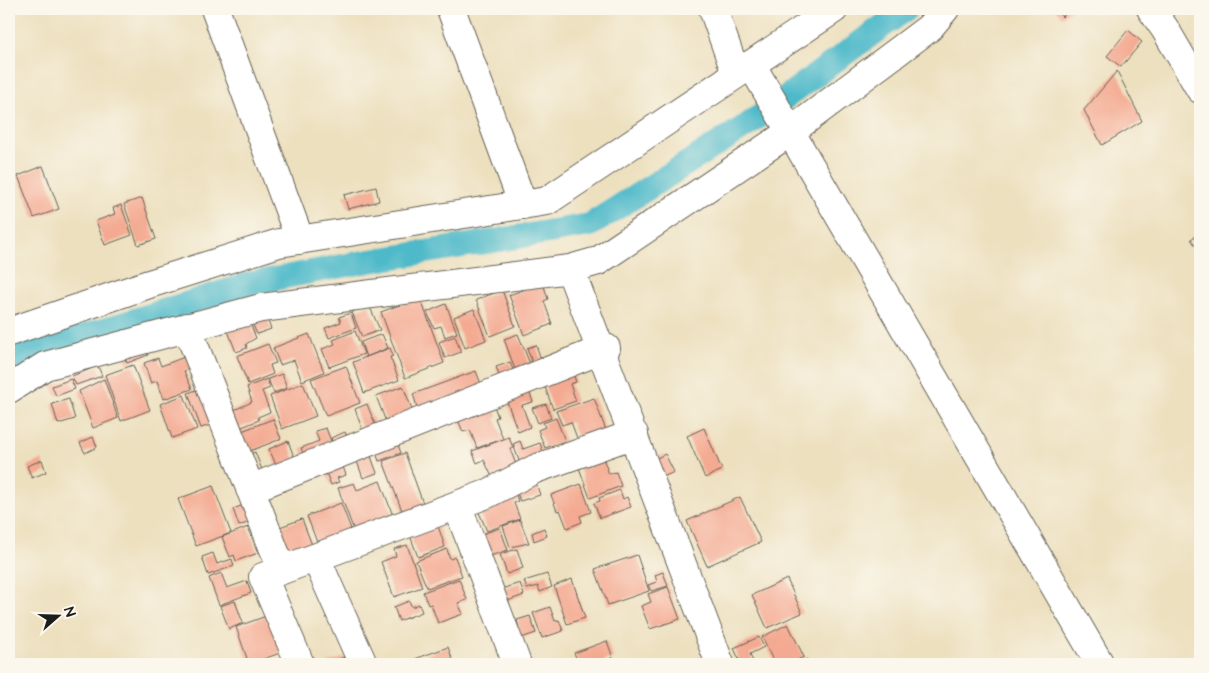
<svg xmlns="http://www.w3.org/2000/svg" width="1209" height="673" viewBox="0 0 1209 673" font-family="'Architects Daughter',sans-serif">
<rect width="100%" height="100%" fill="#fbf7ec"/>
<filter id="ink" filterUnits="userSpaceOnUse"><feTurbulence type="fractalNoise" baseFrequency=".02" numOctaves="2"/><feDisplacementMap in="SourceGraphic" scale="10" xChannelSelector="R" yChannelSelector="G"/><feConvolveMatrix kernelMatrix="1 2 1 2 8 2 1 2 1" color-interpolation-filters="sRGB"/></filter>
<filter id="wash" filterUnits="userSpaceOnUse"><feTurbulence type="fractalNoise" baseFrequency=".0096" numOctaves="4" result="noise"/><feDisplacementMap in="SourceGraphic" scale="20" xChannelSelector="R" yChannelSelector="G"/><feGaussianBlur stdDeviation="1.12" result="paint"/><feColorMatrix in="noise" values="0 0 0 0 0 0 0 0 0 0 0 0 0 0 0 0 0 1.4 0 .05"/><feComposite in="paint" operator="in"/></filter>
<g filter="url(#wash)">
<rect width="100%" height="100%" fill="#ede0bf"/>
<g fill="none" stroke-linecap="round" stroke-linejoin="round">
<path stroke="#4db9c9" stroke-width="24" d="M9 360 248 284 358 263 590 225 749 124 906 9"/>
</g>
<g id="blocks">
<path fill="#f4aa92" d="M1055 9H1071L1062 17Z
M1128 30 1142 42 1121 67 1107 56Z
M1117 71 1142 121 1102 145 1084 110Z
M43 166 59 209 34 218 18 176Z
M376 187 379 201 348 209 344 195Z
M142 198 156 239 138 245 124 204Z
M121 205 132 235 105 245 96 221 115 214 113 208Z
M1200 233V252L1191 239Z
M543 283 548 299 544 301 552 324 524 335 509 295Z
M502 290 515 326 490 336 476 300Z
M420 297 444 363 405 378 381 312Z
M446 304 457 333 445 337 441 326 434 328 427 312Z
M369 305 380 330 362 337 352 312Z
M474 309 486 340 465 348 454 317Z
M351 313 356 328 329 338 325 328 341 322 339 317Z
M267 318 271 329 257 334 252 323Z
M250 323 256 338 246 344 247 348 236 352 228 331Z
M355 331 364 354 329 367 322 349 335 344 333 340Z
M309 334 324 372 302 381 294 360 280 365 273 348Z
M382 334 388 348 366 357 361 342Z
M518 334 532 369 517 375 504 339Z
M455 336 461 352 445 358 439 342Z
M268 344 276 363 270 365 273 374 248 384 237 356Z
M536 345 543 365 534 368 527 348Z
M145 346 148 355 127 363 123 354Z
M390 348 393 356 390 357 399 380 364 393 353 362Z
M187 356 192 368 184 371 192 389 164 399 157 381 151 383 144 363 158 358 161 366Z
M510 362 516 378 502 383 496 367Z
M133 365 150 410 121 421 105 375Z
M98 366 102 376 76 385 72 376Z
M346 366 360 403 326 416 311 379Z
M571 368 576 382 570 384 576 401 553 409 542 379Z
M476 371 483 389 419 413 413 394Z
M282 374 287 388 274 393 268 379Z
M71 379 75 389 56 396 52 386Z
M104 379 118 418 93 428 79 391Z
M267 379 270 388 262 391 270 412 258 417 259 420 232 431 225 414 252 402 247 387Z
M303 383 316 416 282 429 270 396Z
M209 385 222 421 201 428 188 393Z
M403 386 415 417 388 427 376 396Z
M528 388 533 402 522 405 530 427 518 432 505 396Z
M184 395 197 429 172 438 160 404Z
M594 398 608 436 580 446 571 422 562 425 556 411Z
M69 399 75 419 58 424 52 404Z
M493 403 498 417 495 418 503 439 477 448 470 430 463 432 457 417Z
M367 404 378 432 365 437 355 409Z
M546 404 551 418 538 423 532 408Z
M556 418 565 441 545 448 538 430 545 427 543 423Z
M273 419 281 439 242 454 234 434Z
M326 428 334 449 306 459 301 448 319 441 315 431Z
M704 428 722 470 705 478 687 436Z
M345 432 349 441 334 447 331 438Z
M93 437 97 447 85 453 80 443Z
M509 437 513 448 510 449 519 472 494 481 484 460 477 463 472 451Z
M396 439 401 453 379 461 374 447Z
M288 441 296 462 278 469 269 449Z
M520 441 523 449 540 443 544 455 522 469 513 444Z
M369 451 377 473 363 478 355 456Z
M255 452 264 475 249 481 240 458Z
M405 453 425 509 404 516 383 461Z
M601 453 609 474 616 472 621 486 590 498 577 462Z
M665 454 674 472 663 477 655 459Z
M42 460 46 472 32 478 27 466Z
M341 461 346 475 337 478 339 482 331 485 324 468Z
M535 480 540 495 520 501 515 487Z
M380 481 395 521 356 536 338 488 354 483 357 490Z
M581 484 591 512 580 516 582 522 567 528 560 510 557 511 551 495Z
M213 486 231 533 196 546 178 499Z
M514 489 518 501 514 503 520 519 487 531 475 503Z
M620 490 623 499 627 497 631 507 600 518 594 503 600 501 599 498Z
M740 497 761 542 707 566 687 521Z
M249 503 255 520 239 526 233 509Z
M341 503 354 537 320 550 307 516Z
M302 519 315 553 290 562 277 528Z
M436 520 445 547 418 557 408 530Z
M520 520 529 543 510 547 503 526Z
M248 527 258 553 236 561 234 555 230 557 222 537Z
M500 528 508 550 484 558 476 536Z
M544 528 547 536 534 541 532 533Z
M407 545 422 587 394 597 381 562 396 556 394 549Z
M447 549 450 559 455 557 462 576 427 588 416 561Z
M517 549 523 568 507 574 500 554Z
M213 553 217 564 232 559 234 566 208 575 202 557Z
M637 555 649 591 608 605 595 569Z
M663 572 668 586 651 591 648 585 657 582 655 575Z
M221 573 227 588 247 581 251 593 219 605 209 578Z
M547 574 552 587 540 592 538 586 527 589 524 581Z
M459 579 467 600 458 603 463 614 438 623 431 604 428 605 423 592Z
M572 579 585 618 567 624 554 586Z
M787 579 802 613 767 628 752 595Z
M520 583 524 595 502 603 498 590Z
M668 587 680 619 650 629 641 606 651 602 648 594Z
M235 601 243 623 229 629 220 606Z
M409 601 412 607 419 604 422 612 399 621 394 607Z
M550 607 555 621 559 620 563 631 542 638 533 613Z
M269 615 283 652 249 664 236 627Z
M530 616 536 633 521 638 517 620Z
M788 624 804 657 789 664H776L762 637Z
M759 637 764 647 750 654 754 664H741L734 648Z
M607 641 613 658 604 661 605 664H579L574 653Z
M448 647 454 664H401Z
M353 654 357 664H325Z
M807 659 809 664H795Z"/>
</g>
</g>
<g filter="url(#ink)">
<use href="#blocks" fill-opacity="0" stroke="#656155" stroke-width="1"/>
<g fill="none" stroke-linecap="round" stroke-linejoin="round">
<defs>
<path id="minor" d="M215 9 300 240
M451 9 523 205
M713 9 736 74
M1151 9 1165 29 1200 89
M751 64 1100 664
M570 269 720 664
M187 327 282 570
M9 332 149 284 279 243 547 201 834 9
M9 389 45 366 261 308 570 269 598 261 790 132 929 28 945 9
M250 489 606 348
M457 505 517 664
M316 558 363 664
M300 664 263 577 487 494 535 469 634 434"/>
</defs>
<use href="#minor" stroke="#656155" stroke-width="30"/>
<use href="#minor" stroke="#fff" stroke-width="28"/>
</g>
</g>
<rect width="1209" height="673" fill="none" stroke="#fbf7ec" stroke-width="30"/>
<g transform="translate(58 616) rotate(70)" stroke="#fbf7ec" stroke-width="4" paint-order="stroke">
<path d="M0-4L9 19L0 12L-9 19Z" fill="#1c1c1c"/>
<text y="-8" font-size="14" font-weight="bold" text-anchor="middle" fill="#1c1c1c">N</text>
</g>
</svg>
